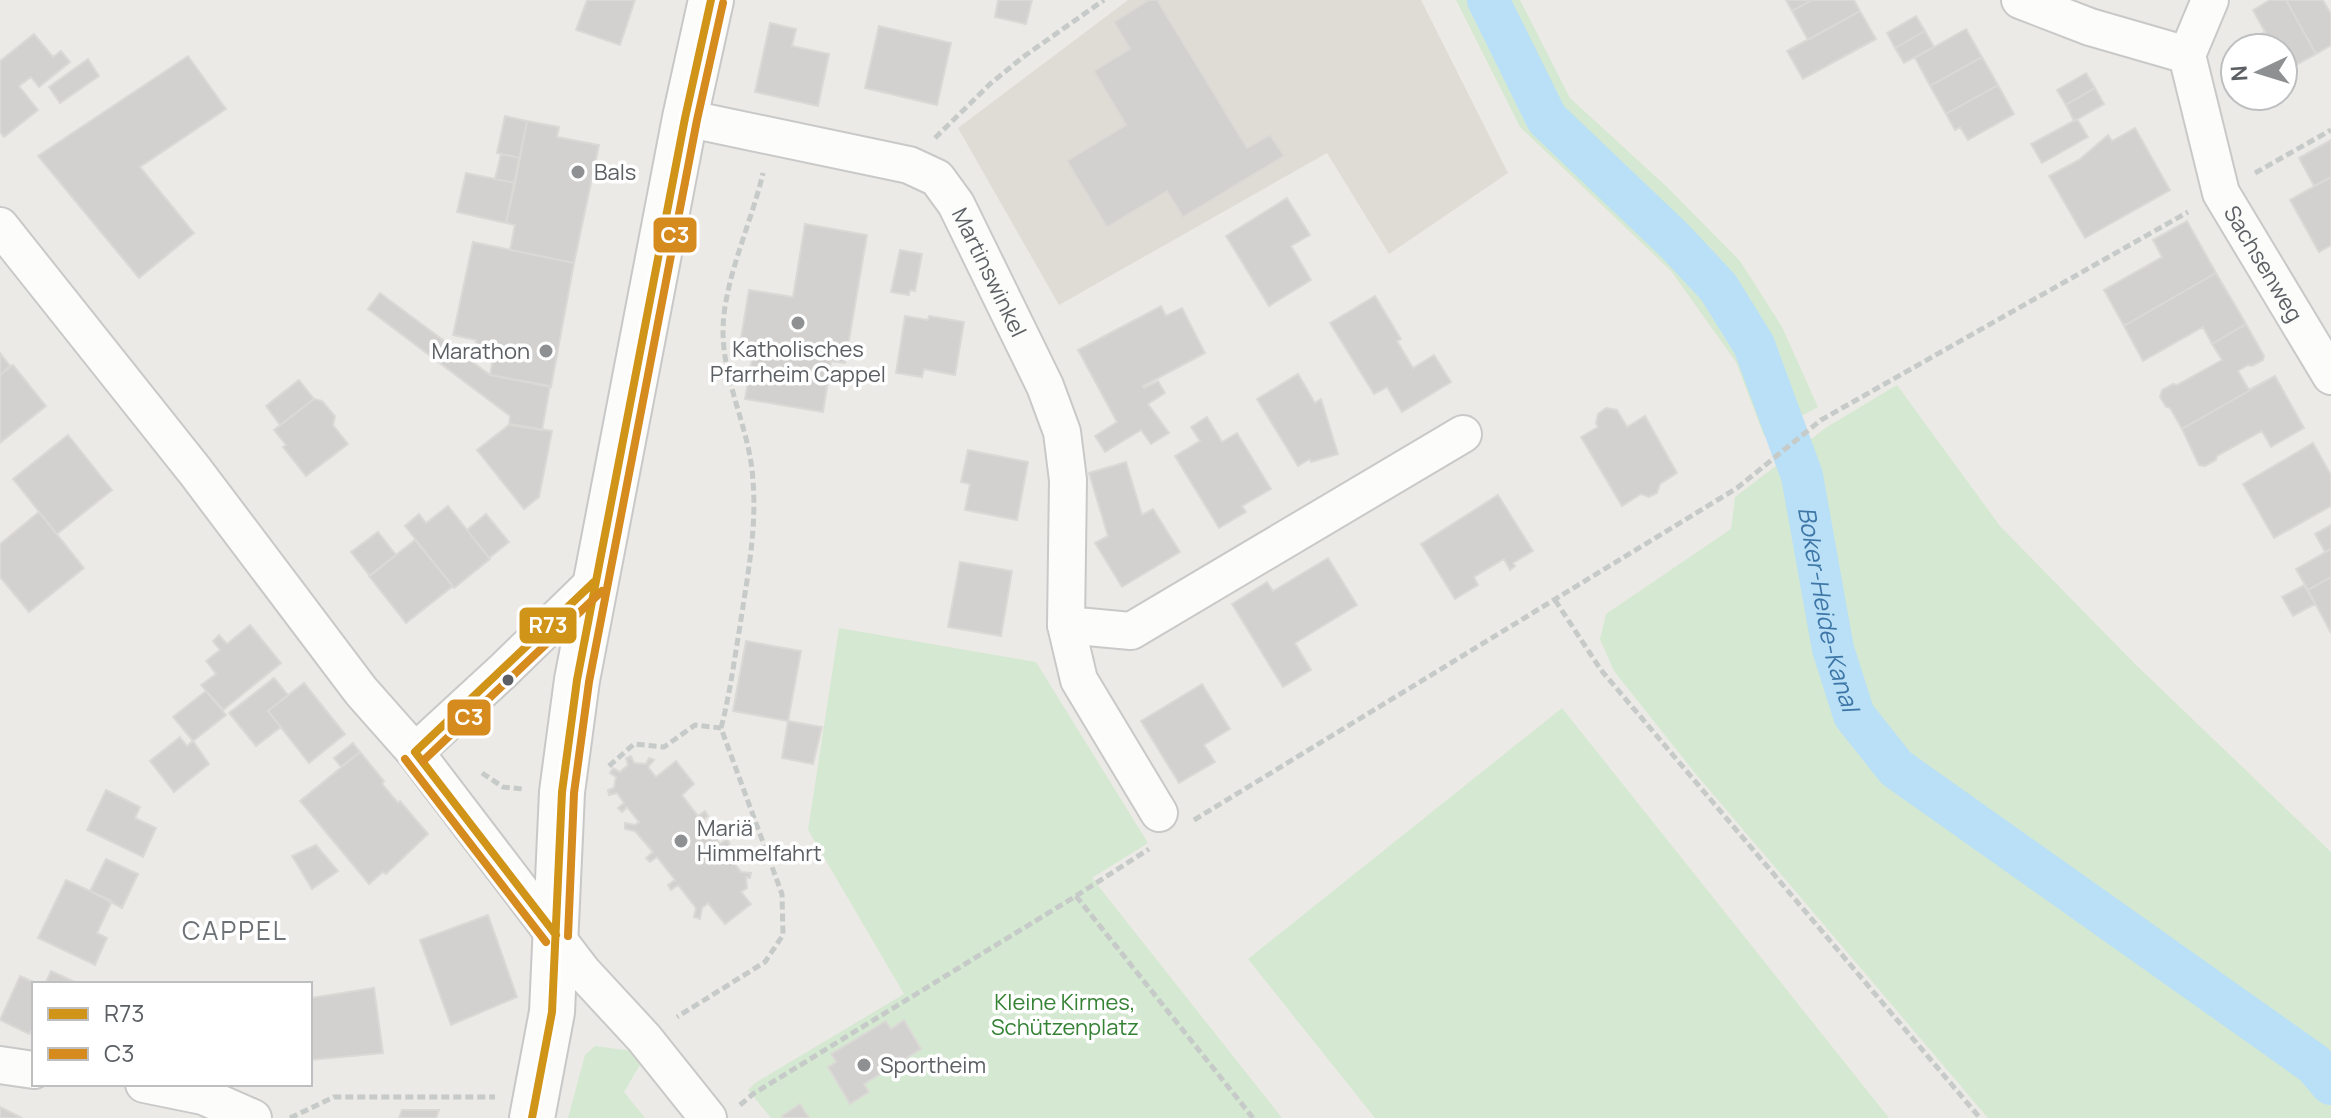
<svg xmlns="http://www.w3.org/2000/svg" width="2331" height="1118" viewBox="0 0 2331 1118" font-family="Manrope,sans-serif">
<rect width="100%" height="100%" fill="#eceae6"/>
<path fill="#dfdcd6" d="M1128 0H1421L1508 173 1389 254 1327 153 1059 305 958 128Z"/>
<path fill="#d5e8d1" d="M1456 0H1520L1570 98 1667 187 1740 261 1782 327 1818 407 1764 436 1736 362 1671 271 1520 127Z
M1897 385 2000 526 2134 663 2331 852V1118H1988L1695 773 1614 671 1600 639 1606 614 1731 529 1735 497 1827 427Z
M839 628 1036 662 1148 843 1092 878 1282 1118H771L748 1090 755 1083 904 994 808 830Z
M1562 708 1889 1118H1375L1248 959Z
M595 1046 632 1051 641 1063 624 1092 645 1118H568L585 1055Z"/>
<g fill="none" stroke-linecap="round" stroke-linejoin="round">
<path stroke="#bae0f7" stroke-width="42" id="s1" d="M1488 0 1547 119 1674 240 1718 287 1754 345 1802 476 1833 649 1854 715 1896 768 2314 1064 2331 1084"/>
</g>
<path fill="#d3d1cf" stroke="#dbd9d6" stroke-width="2" d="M587 0H635L620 45 576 30Z
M998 0H1032L1026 24 995 17Z
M1149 0H1157L1247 148 1270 135 1284 156 1183 217 1167 191 1107 227 1067 161 1126 125 1094 71 1130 49 1114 22Z
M1786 0H1812L1792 11Z
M1812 0H1854L1860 11 1808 40 1792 11Z
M2270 0H2286L2316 54 2287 70 2283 64V48H2274L2253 10Z
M2286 0H2323L2331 14V45L2316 54Z
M1860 11 1876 39 1803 79 1787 51Z
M1916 16 1925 31 1895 48 1887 33Z
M770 23 796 29 792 46 829 54 818 106 755 92Z
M879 26 951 43 937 105 865 88Z
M1966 29 1982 57 1930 86 1915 58Z
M1925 31 1934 47 1904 63 1895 48Z
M2265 32 2274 48H2251L2248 42Z
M34 34 53 57 61 51 70 62 39 87 31 77 19 86 38 110 4 137 0 132V61Z
M188 56 226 109 140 167 194 233 139 278 38 156Z
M1982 57 1998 85 1946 114 1930 86Z
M88 59 99 76 60 103 49 87Z
M2086 73 2095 88 2066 105 2057 90Z
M1998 85 2014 114 1968 140 1960 127 1955 130 1946 114Z
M2095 88 2104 104 2074 121 2066 105Z
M505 116 527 121 520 158 497 153Z
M2077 119 2088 137 2042 163 2031 144Z
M527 121 559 127 557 137 599 145 574 263 510 250 515 225 506 223Z
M2135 128 2170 190 2085 238 2049 176 2079 160 2108 135 2112 141Z
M2331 140V177L2314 186 2299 158Z
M501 154 520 158 515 183 495 179Z
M466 173 515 183 506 223 457 212Z
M2331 177V245L2319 252 2290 200Z
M1287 198 1310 235 1291 246 1311 280 1269 306 1226 236Z
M2187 221 2216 273 2124 326 2104 290 2162 257 2153 240Z
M805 224 867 235 845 363 831 361 823 412 745 399 753 353 739 350 749 290 793 297Z
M473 242 574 263 551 387 490 375 494 353 474 349 476 340 453 335Z
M900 250 922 254 915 291 910 290 909 295 891 292Z
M2216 273 2246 324 2212 344 2203 327 2143 361 2124 326Z
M380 293 490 375 550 386 542 430 509 425 510 416 368 309Z
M1375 296 1401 339 1397 341 1413 368 1434 355 1451 382 1402 412 1387 387 1374 394 1330 323Z
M1161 306 1166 316 1182 308 1205 353 1143 386 1144 388 1158 381 1165 393 1148 404 1169 433 1151 444 1141 430 1105 452 1095 436 1117 422 1078 350Z
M905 316 928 320 929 316 964 322 955 375 924 369 922 377 896 373Z
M2246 324 2264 356 2263 360 2252 366 2248 365 2238 371 2249 390 2275 376 2182 429 2170 408 2166 407 2160 397 2162 390 2173 384 2177 385 2222 360 2212 344Z
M0 353 10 366 0 375Z
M13 365 46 406 0 443V375Z
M1298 374 1315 403 1321 399 1338 454 1311 462 1310 459 1298 466 1257 399Z
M2275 376 2304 428 2271 447 2262 431 2217 456 2216 460 2205 466 2199 465 2182 429Z
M299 380 314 399 280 425 266 406Z
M314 399 322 401 335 416 333 425 348 444 306 476 283 447 286 445 274 430Z
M1606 408 1617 410 1627 427 1645 416 1677 473 1660 484 1657 493 1649 497 1641 494 1622 506 1581 437 1598 427 1596 423 1598 414Z
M1207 417 1222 442 1237 433 1271 489 1242 506 1246 512 1219 528 1175 456 1200 441 1191 427Z
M510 424 552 431 539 497 524 509 477 450Z
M68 435 112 490 57 534 13 479Z
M2313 443 2331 475V506L2274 538 2243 484Z
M968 450 1028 462 1017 520 965 510 970 484 961 482Z
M1126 462 1142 515 1153 509 1180 552 1122 587 1095 543 1108 536 1089 473Z
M1498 495 1533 551 1513 563 1515 566 1510 570 1504 559 1474 577 1478 585 1455 599 1421 544Z
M448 506 490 559 454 588 405 526 419 514 426 523Z
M39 512 84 568 29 612 0 577V544Z
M486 514 509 542 489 558 467 530Z
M2331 525V549L2325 552 2315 534Z
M378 532 396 555 370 576 351 552Z
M415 540 453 586 406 623 369 576Z
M2331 549V577L2308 590 2296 569Z
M1328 558 1357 605 1295 643 1311 670 1283 687 1232 604 1267 582 1273 591Z
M960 562 1012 571 1001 636 948 627Z
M2331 577V633L2308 590Z
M2304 585 2315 604 2293 616 2282 597Z
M250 625 281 663 223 710 201 685 216 674 206 661 220 650 213 641 219 635 227 644Z
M746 641 801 651 788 721 733 711Z
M274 678 288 695 268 711 281 727 256 746 229 713Z
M304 683 345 734 309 763 268 711Z
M1202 684 1230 729 1204 745 1215 762 1179 783 1141 721Z
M206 691 226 715 193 741 173 717Z
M788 721 822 727 813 764 782 758Z
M180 737 187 746 193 741 209 764 174 792 150 761Z
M353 743 360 752 341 767 334 758Z
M360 752 384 781 382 784 398 803 400 801 428 834 386 874 383 872 369 884 300 801Z
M631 756 634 763 646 764 649 758 654 760 648 767 656 777 676 761 694 784 682 795 698 816 705 811 708 816 702 821 720 844 727 839 730 844 724 849 741 872 751 873 750 878 746 877 747 888 741 892 751 904 725 924 708 903 702 908 700 919 694 917 696 908 678 885 671 890 668 885 675 880 657 857 650 862 646 858 653 852 635 831 625 829V823L635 825 639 822 627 807 622 812 618 808 624 803 617 793 609 795 608 790 614 788 616 777 610 773 613 768 620 772 628 765 626 758Z
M106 790 140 807 135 818 156 828 143 857 87 830Z
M316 845 338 871 312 889 292 856Z
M106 859 138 874 122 908 90 891Z
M66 880 112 901 97 933 107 938 95 965 38 938Z
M488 915 517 997 451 1025 420 940Z
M51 971 79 984H45Z
M20 976 38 984H34V1026L29 1034 0 1020Z
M374 988 383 1053 310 1060V998Z
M904 1020 921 1049 864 1084 869 1092 850 1104 828 1067 836 1062 831 1054 886 1021 891 1029Z
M800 1104 809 1118H783L782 1116Z
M0 1107 22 1118H0Z
M402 1110H439L436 1118H399Z"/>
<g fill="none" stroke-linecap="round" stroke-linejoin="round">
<defs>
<g id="minor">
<path d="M2020 0 2090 27 2187 55"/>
<path id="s2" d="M2210 0 2187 55 2221 193 2331 376"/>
<path id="s3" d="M685 118 909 165 937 178 956 204 1045 386 1062 432 1068 480 1066 625 1131 631 1463 434"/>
<path d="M0 226 195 471 361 691 415 752 582 971 644 1038 708 1118"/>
<path d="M1066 625 1079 680 1159 813"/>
<path d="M415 752 503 671 594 582"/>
<path d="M0 1065 34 1070"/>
<path d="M144 1084 203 1096 253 1118"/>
</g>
<path id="secondary" d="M532 1118 552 1012 562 792 577 680 685 118 711 0"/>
</defs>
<use href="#minor" stroke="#c8c9c8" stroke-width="40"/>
<use href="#secondary" stroke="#c8c8c8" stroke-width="48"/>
<path stroke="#c6cac8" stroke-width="5" stroke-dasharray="8 4" stroke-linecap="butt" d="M935 138 990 84 1023 57 1104 0
M2255 173 2331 130
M1555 600 1601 670 1980 1118
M721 728C730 694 734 661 740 626 747 578 757 530 753 481 750 424 717 374 724 314 730 266 752 220 763 173
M609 766 634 744 664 747 695 725 721 728 782 894 783 935 765 962 677 1017
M482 773 503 787 523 789
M1194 820 1737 488 1821 420 2188 212
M1076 896 1253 1118
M740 1105 753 1094 1076 896 1149 849
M290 1118 334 1097H495"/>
<use href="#minor" stroke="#fcfcfb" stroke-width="36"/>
<use href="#secondary" stroke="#fcfcfb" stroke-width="44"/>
<defs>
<path id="bus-1" d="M415 752 594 582
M415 752 556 935
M532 1118 552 1012 562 792 577 680 685 118 711 0"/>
<path id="bus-2" d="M405 759 546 942
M423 761 602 591
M568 936 574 793 589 682 697 120 723 3"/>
</defs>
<use href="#bus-1" stroke="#fff" stroke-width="14"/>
<use href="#bus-2" stroke="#fff" stroke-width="14"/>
<use href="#bus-1" stroke="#d09419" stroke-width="8"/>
<use href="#bus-2" stroke="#d68b1f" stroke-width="8"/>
</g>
<g fill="#8e9092" stroke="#fff" stroke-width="3">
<circle cx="578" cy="172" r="8"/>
<circle cx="798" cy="323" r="8"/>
<circle cx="546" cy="351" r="8"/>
<circle cx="681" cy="841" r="8"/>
<circle cx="864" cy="1065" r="8"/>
</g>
<circle fill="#5c6064" stroke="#fff" stroke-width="3" cx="508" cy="680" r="7"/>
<g text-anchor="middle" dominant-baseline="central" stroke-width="7" stroke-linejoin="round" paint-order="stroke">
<g font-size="22" fill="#5c6064" stroke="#fff" text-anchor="start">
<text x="594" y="172">Bals</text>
<text x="798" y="349" text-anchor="middle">Katholisches<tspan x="798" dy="25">Pfarrheim Cappel</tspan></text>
<text x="530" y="351" text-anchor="end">Marathon</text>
<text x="697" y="828">Mariä<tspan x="697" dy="25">Himmelfahrt</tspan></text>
<text x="880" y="1065">Sportheim</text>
</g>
<g font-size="22" fill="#5c6064" stroke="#fff">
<text stroke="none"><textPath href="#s2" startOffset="284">Sachsenweg</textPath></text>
<text stroke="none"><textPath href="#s3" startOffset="368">Martinswinkel</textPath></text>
</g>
<g font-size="22" fill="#358235" stroke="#fff">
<text x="1065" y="1002">Kleine Kirmes,<tspan x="1065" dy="25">Schützenplatz</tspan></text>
</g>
<g font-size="24" font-style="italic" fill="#3e77a7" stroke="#fff">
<text stroke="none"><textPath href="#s1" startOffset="716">Boker-Heide-Kanal</textPath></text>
</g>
<g font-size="26" letter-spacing="2" fill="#6d7276" stroke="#fff">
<text x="235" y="930">CAPPEL</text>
</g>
</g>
<g stroke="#fff" stroke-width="3">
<rect x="652" y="216" width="46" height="38" rx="8" fill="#d68b1f"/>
<rect x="518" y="606" width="60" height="39" rx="8" fill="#d09419"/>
<rect x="446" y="698" width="46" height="39" rx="8" fill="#d68b1f"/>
</g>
<g font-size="22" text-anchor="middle" font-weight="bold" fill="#fff">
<text x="675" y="243">C3</text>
<text x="548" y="633">R73</text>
<text x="469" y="725">C3</text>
</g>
<rect x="32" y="982" width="280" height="104" fill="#ffffff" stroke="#bebfc1" stroke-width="2"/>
<rect x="48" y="1008" width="40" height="12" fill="#d09419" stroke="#bebfc1" stroke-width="2"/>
<text x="104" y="1022" font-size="24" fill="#5c6064">R73</text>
<rect x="48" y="1048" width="40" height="12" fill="#d68b1f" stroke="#bebfc1" stroke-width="2"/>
<text x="104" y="1062" font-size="24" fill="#5c6064">C3</text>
<g transform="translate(2259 72) rotate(266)"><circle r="38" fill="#ffffff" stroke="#bebfc1" stroke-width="2"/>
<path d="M0-6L14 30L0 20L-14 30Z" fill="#8e9092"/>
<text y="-12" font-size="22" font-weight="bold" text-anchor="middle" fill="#5c6064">N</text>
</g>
</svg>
